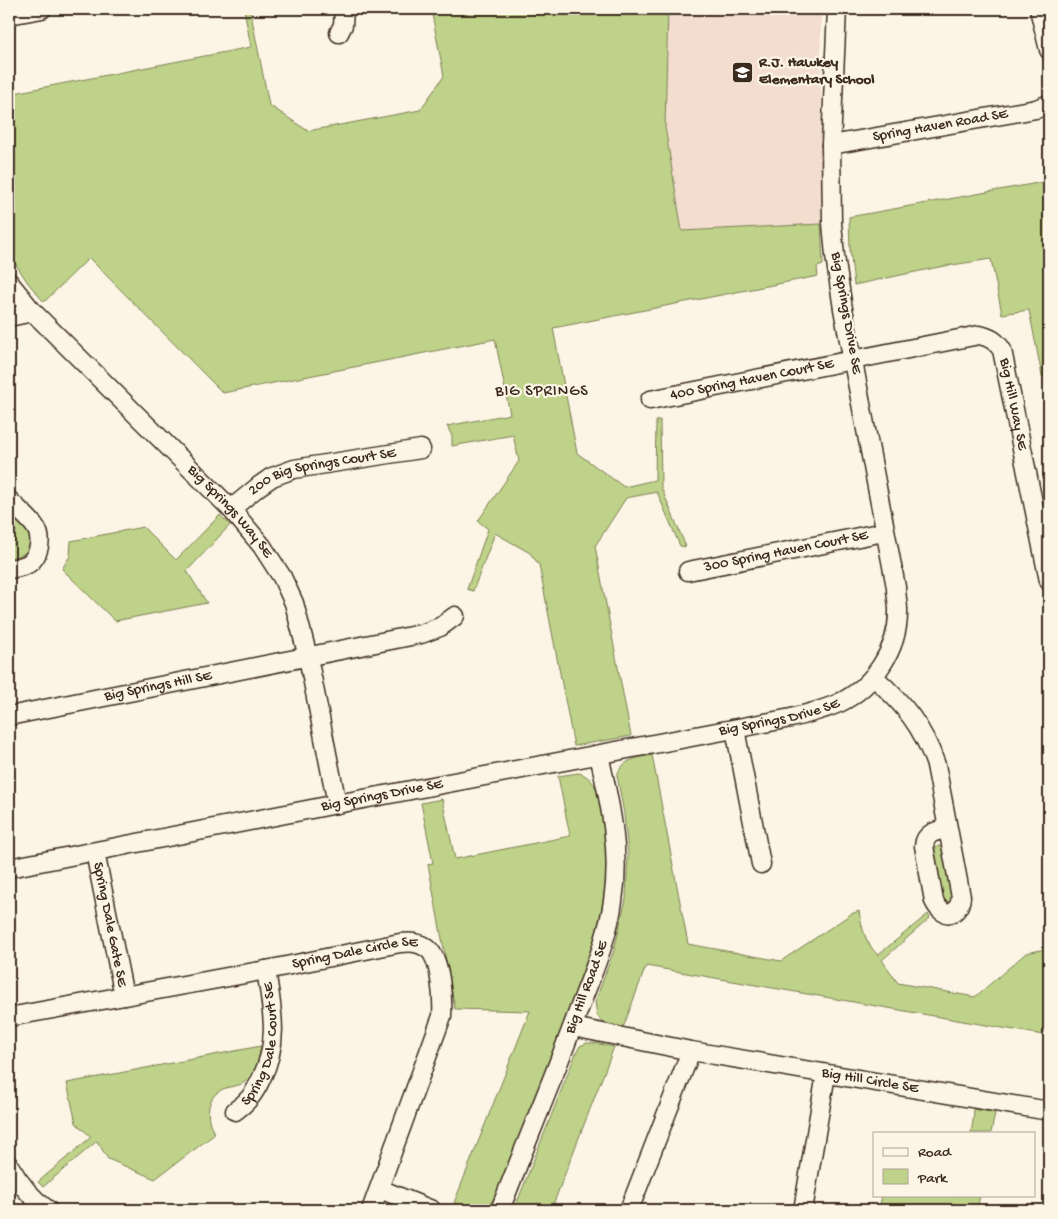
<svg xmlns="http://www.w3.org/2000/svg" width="1058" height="1219" viewBox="0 0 1058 1219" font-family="'Gochi Hand',sans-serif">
<rect width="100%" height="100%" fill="#fcf5e5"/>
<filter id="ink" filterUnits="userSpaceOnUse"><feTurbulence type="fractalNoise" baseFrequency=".02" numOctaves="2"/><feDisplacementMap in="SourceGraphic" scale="10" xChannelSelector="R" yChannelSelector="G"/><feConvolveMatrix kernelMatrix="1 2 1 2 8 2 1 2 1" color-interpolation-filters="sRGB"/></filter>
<g filter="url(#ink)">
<path fill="#f3ddcf" d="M668 9H821V224L682 231 665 127Z"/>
<path fill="#bed389" stroke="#7c7e54" d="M244 9H250L269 105 308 131 420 110 444 76 431 9H489L490 13 512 9H668L665 127 682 231 821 224 823 265 817 267 818 276 553 328 577 453 624 487 655 480 656 421 660 420 661 487 686 547 680 546 657 492 626 498 595 546 631 736 574 746 539 565 530 553 495 533 473 591 467 589 488 529 478 521 519 461 513 435 452 446V436L447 426 510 414 495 339 223 393 89 258 44 302 28 283 9 254V94L251 47Z
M1049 181V378L1042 376 1029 310 1002 314 991 259 939 267 854 285 850 249 849 217Z
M9 511 28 529 32 539C28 554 24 555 9 558Z
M220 515 230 525 187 571 207 603 115 621 62 569 70 556 71 541 143 527 176 560Z
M652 755 688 944 781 961 851 914 859 911C862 928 865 943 878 955L928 914 930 918 882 960 898 983 975 997 1026 953 1046 949 1047 955H1049V1036L646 966 623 1028 608 1026 601 1021 597 1015 595 1002 614 950 626 899 628 853 624 814 617 775C623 759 637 758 652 755Z
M579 773C597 778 599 797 602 813 618 902 588 964 556 1044 536 1094 517 1143 497 1193 487 1214 472 1210 454 1203L530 1011 455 1009 428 864 433 863 421 803 442 799 455 859 570 836 558 776Z
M938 846 943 847 954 896 950 902H945L942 897 933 852 934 849Z
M587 1043H595L614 1047 551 1210H514L576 1053 580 1046Z
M261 1046C259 1058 256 1074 245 1082 240 1086 232 1086 226 1088 206 1094 204 1118 215 1134L155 1179 108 1159 97 1141 43 1187 38 1182 91 1137 76 1123 67 1083Z
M973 1109 995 1113 991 1133H971L974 1115Z
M882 1195H980L977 1210H879Z"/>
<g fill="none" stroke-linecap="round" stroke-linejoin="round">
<defs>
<g id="minor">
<path d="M1039 9 1049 50"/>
<path d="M9 15 42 9"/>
<path d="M339 33 343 25 344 9"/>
<path id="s1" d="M831 145 1036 109 1049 104"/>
<path id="s2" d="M9 282 33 312 231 509 262 546 282 577 294 603 308 657 337 804"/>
<path d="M9 317 33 312"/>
<path id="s3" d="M650 400 979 335C990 337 996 341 1002 350L1049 581"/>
<path d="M9 500C17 509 30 518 36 528 43 539 39 557 28 564 22 567 15 568 9 569"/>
<path id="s4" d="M231 509 259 486 272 477 294 469 421 449"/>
<path id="s5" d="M688 571 884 532"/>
<path d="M874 677C904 704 923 727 936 765L961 897C959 916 943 920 934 901L924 846C925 832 937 831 948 829"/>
<path id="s6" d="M9 716 421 634 440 627 455 616"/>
<path d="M735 729 761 864"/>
<path id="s7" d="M95 852 124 996"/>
<path id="s8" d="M9 868 337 804 791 718C807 714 823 710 839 703 873 687 899 649 898 610 898 603 896 595 896 587L843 309 835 256 832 223 831 145 837 9"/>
<path id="s9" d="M9 1017 266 970 400 943C410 942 418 942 427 948 441 958 443 1000 442 1016L371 1210"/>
<path id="s10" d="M573 1027 691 1051 1049 1111"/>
<path id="s11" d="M235 1111C248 1102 254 1094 261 1079 280 1042 272 1009 266 970"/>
<path d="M9 1165C19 1183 31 1198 48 1210"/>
<path d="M380 1189 432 1210"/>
<path id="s12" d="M500 1210C526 1143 554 1077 579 1009 592 974 608 938 613 901 621 851 610 803 599 755"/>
<path d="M629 1210 691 1051"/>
<path d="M803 1210 826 1074"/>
</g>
</defs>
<use href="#minor" stroke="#3b2a1e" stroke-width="21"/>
<use href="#minor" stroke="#fcf5e5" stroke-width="18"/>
</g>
</g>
<defs>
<symbol id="school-square" viewBox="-11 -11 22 22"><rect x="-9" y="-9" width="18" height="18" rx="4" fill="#3b2a1e" stroke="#fcf5e5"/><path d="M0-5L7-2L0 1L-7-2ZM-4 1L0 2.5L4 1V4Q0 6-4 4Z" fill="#fff"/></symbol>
</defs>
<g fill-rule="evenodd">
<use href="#school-square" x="730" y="60" width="25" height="25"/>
</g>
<g text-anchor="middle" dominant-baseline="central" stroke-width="4.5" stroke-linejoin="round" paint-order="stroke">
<g font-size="15" font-weight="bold" fill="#3b2a1e" stroke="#fcf5e5" text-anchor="start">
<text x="759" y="63">R.J. Hawkey<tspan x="759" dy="17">Elementary School</tspan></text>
</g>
<g font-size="15" fill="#3b2a1e" stroke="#fcf5e5">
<text stroke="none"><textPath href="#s1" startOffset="111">Spring Haven Road SE</textPath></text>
<text transform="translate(846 313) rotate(80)">Big Springs Drive SE</text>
<text stroke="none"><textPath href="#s3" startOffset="104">400 Spring Haven Court SE</textPath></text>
<text stroke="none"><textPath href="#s3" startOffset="419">Big Hill Way SE</textPath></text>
<text stroke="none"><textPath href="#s4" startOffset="102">200 Big Springs Court SE</textPath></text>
<text stroke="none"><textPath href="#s2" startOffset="319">Big Springs Way SE</textPath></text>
<text stroke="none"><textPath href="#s5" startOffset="100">300 Spring Haven Court SE</textPath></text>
<text stroke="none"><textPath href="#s6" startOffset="152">Big Springs Hill SE</textPath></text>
<text stroke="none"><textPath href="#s8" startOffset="785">Big Springs Drive SE</textPath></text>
<text stroke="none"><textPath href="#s8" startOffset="380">Big Springs Drive SE</textPath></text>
<text stroke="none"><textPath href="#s7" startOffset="74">Spring Dale Gate SE</textPath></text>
<text stroke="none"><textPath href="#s9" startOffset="352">Spring Dale Circle SE</textPath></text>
<text stroke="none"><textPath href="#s12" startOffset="239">Big Hill Road SE</textPath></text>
<text stroke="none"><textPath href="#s11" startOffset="76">Spring Dale Court SE</textPath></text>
<text stroke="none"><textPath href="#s10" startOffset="302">Big Hill Circle SE</textPath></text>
</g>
<g font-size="16" letter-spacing="1" fill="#3b2a1e" stroke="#fcf5e5">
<text x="542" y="392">BIG SPRINGS</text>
</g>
</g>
<rect width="1058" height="1219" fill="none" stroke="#fcf5e5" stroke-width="30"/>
<rect x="15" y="15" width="1028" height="1189" fill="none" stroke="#3b2a1e" stroke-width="2" filter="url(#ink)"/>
<rect x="873" y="1132" width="162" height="65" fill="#fcf5e5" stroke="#afa495"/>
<rect x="883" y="1148" width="25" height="8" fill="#fcf5e5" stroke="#afa495"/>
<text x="918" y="1156" font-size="15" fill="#3b2a1e">Road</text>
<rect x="883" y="1169" width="25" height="15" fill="#bed389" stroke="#afa495"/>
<text x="918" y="1182" font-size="15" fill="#3b2a1e">Park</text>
</svg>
